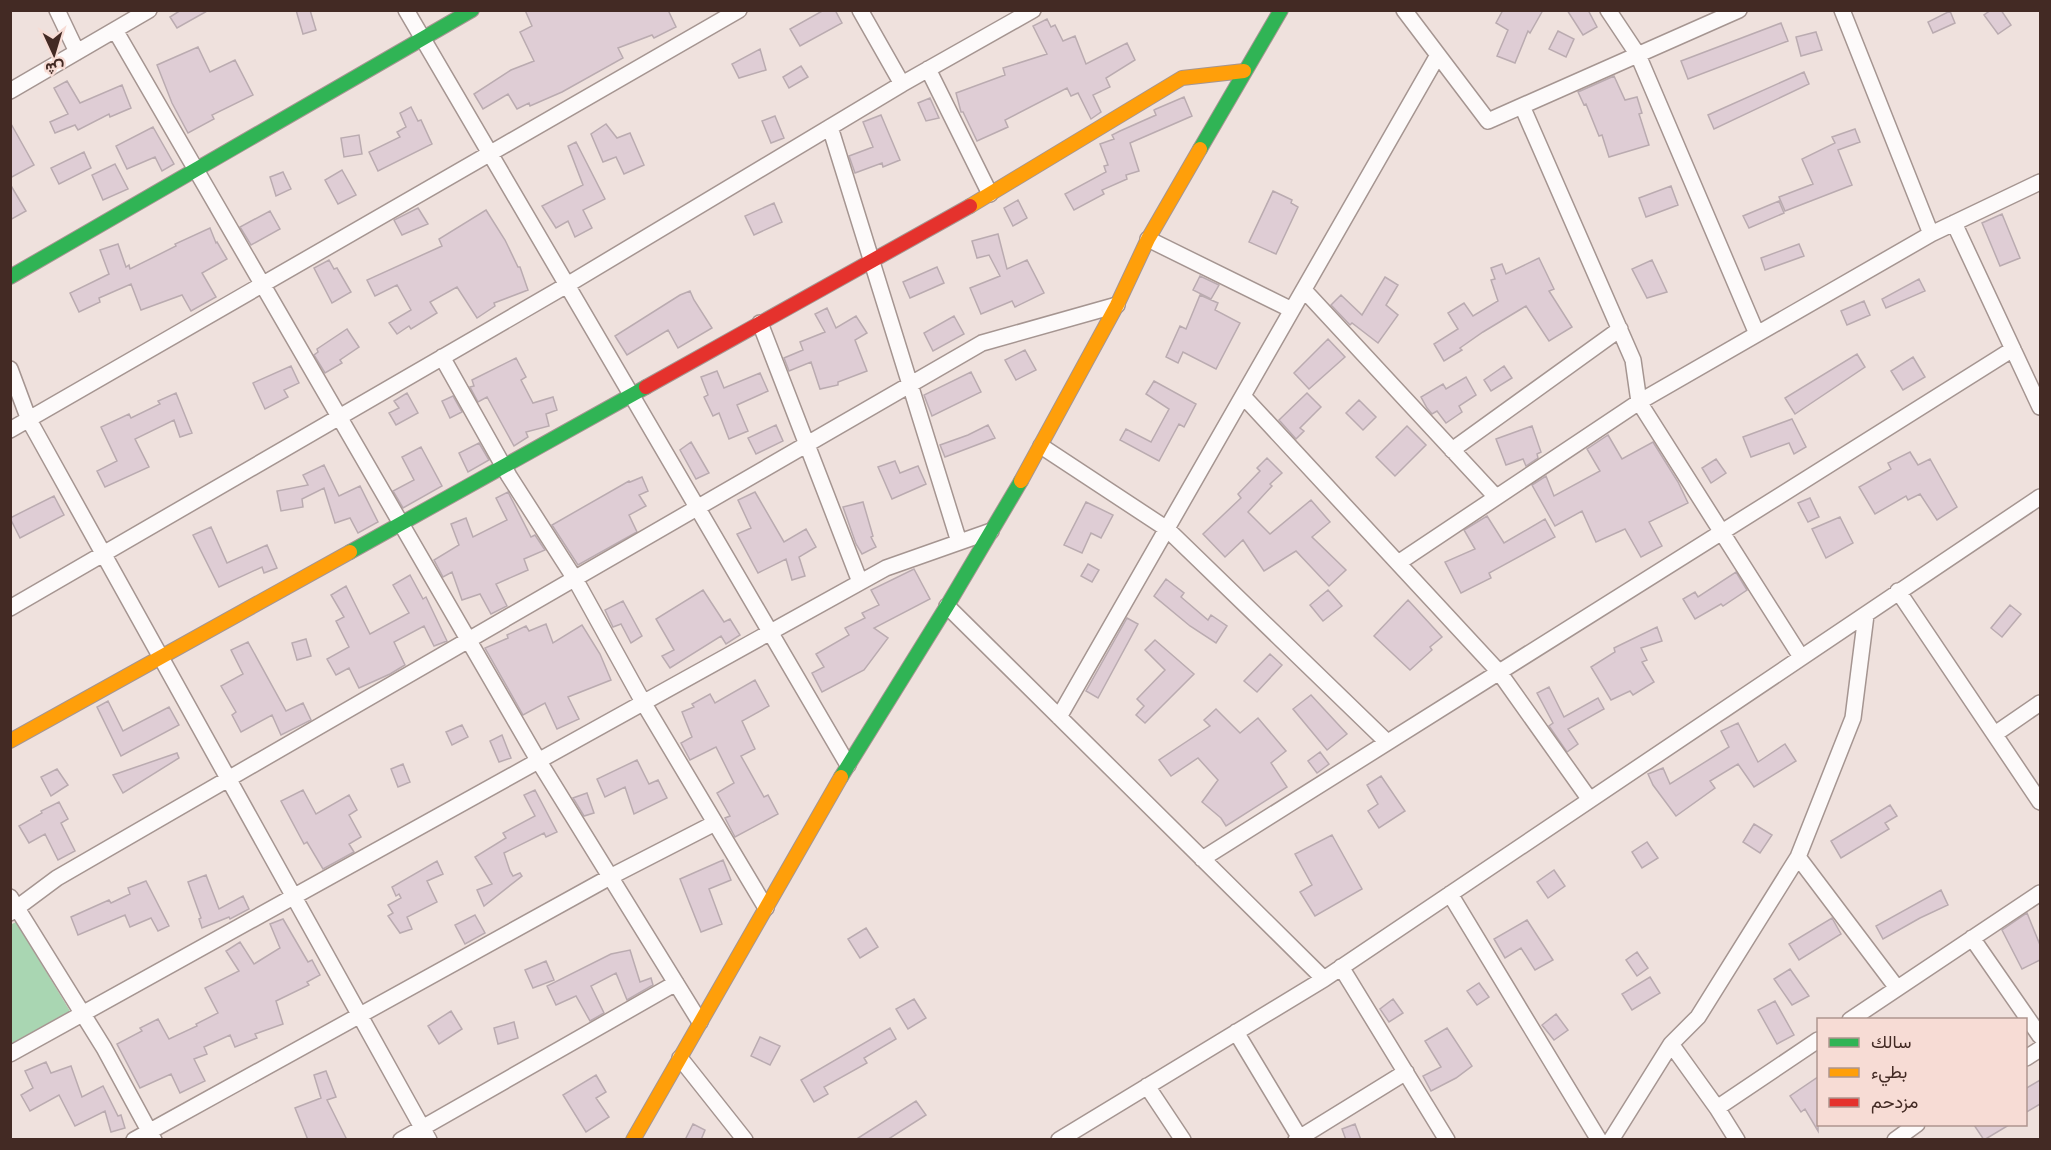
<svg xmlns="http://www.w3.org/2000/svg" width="2051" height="1150" viewBox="0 0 2051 1150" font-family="'PT Sans',Vazirmatn,sans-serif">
<rect width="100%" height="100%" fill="#efe1dd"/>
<path fill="#a9d6b2" d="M16 922 70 1011 11 1044 10 925Z"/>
<path fill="#dfcdd5" stroke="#baabb0" stroke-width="1.5" d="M181 10H209L177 28 170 17Z
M296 10H310L316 30 303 34Z
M525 10H668L676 27 654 38 652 35 618 48 623 58 562 92 530 106 529 103 517 109 508 94 483 109 474 94 511 70 534 61 520 32 532 26Z
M824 10H835L842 23 800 46 790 29Z
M1503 10H1543L1530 33 1528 31 1515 63 1497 56 1508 30 1496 23Z
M1567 10H1588L1597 27 1583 35Z
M1991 10H2001L2011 25 1998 34 1984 15Z
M1950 11 1955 23 1933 33 1928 22Z
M1047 19 1051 27 1055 25 1063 41 1075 36 1086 64 1127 43 1135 60 1106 78 1110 87 1093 95 1101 112 1091 119 1078 93 1071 96 1067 88 1005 120 1008 127 977 141 963 112H961L956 93 1005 75 1003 68 1047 54 1033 26Z
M1781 23 1788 41 1688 79 1681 61Z
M1558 31 1574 39 1566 57 1549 49Z
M1816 32 1822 50 1801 56 1796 37Z
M198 47 210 72 235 60 253 95 212 115 214 119 188 133 172 103 157 65Z
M760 49 766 70 739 78 732 64Z
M801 66 808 77 789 88 783 77Z
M1804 72 1809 84 1714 129 1708 115Z
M1614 76 1625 100 1637 97 1642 113 1639 114 1649 145 1609 157 1602 135 1599 136 1586 104 1584 105 1578 92Z
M67 81 80 103 122 85 131 108 110 117 109 114 78 130 75 125 55 133 50 122 68 114 54 88Z
M1184 97 1192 116 1130 143 1139 171 1126 175 1127 179 1102 190 1104 194 1074 210 1065 194 1106 172 1104 166 1108 165 1100 144 1114 139 1112 135 1120 131 1156 115 1154 110 1156 109Z
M930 98 939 118 926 121 918 103Z
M411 107 418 121 421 120 432 144 378 171 369 152 400 137 397 132 406 127 400 113Z
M881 115 900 160 883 167 882 163 855 173 849 156 873 147 863 122Z
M775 116 784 138 771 143 762 121Z
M10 122 34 165 10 178Z
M606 124 617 138 630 133 644 165 624 174 616 157 603 162 591 134Z
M153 127 174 164 162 171 155 157 127 169 116 146Z
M1855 129 1860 142 1838 150 1852 185 1785 211 1779 197 1813 184 1802 159 1835 143 1832 137Z
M359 135 362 154 344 157 341 138Z
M576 142 605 199 583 210 592 228 575 237 568 221 556 228 542 206 583 185 568 146Z
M84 152 91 168 59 184 51 168Z
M115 164 128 189 103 200 92 175Z
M342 170 356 195 338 204 325 180Z
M283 172 291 189 276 196 270 177Z
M10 184 26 211 10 220Z
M1671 186 1678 205 1646 217 1639 198Z
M1273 191 1292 200 1291 203 1298 207 1276 254 1249 242Z
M1018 200 1027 218 1013 226 1004 208Z
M1779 201 1784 213 1749 228 1743 216Z
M774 203 782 222 754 235 745 216Z
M418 208 428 224 402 235 394 220Z
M486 210 505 240 518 267H520L528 290 494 303 495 306 477 318 457 287 430 302 437 313 411 329 409 326 397 334 389 323 411 310 397 285 375 296 367 280 442 246 439 239Z
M270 211 280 229 251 245 240 227Z
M2002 214 2020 258 2000 266 1982 223Z
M210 228 216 243 217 242 227 259 202 273 216 297 191 311 182 295 141 310 131 284 99 298 100 302 79 312 70 293 109 274 100 250 118 244 126 267 129 265 130 269 176 246 175 244Z
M998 234 1007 269 1027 260 1044 293 1015 307 1012 301 981 314 970 288 1000 276 989 255 977 258 972 241Z
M1799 244 1804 256 1765 270 1761 258Z
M1539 258 1554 289 1549 291 1572 327 1549 341 1526 306 1483 332 1460 348 1462 350 1444 361 1434 344 1458 329 1448 313 1464 303 1473 316 1498 301 1491 280 1495 279 1491 268 1502 264 1506 274Z
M329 260 334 269 337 268 351 292 332 303 314 268Z
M1652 260 1667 292 1647 298 1632 269Z
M937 267 944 283 910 298 903 282Z
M1200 276 1219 285 1211 299 1193 290Z
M1385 277 1398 285 1386 305 1398 315 1378 343 1352 323 1350 325 1331 305 1341 295 1362 315Z
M1919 279 1925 291 1886 308 1882 299Z
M690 291 694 300 712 328 678 348 668 330 627 355 615 336 680 295Z
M1200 295 1218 303 1215 310 1240 323 1216 369 1183 352 1178 363 1166 357 1180 326 1186 329Z
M1864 301 1870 315 1847 325 1841 311Z
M827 308 836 328 856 316 867 333 855 340 867 371 838 382V385L820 389 811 362 789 371 784 358 803 350 800 342 825 332 815 314Z
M954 316 964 334 933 351 924 333Z
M347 329 359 347 340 360 342 363 325 373 314 355 318 352 317 349Z
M1328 339 1345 357 1309 389 1294 373Z
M1025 350 1036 370 1016 380 1005 360Z
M1857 354 1865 367 1795 414 1785 398Z
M1913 357 1925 377 1903 390 1891 371Z
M516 358 526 377 521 380 533 403 553 397 557 410 546 414 549 426 526 432 528 437 514 446 487 397 478 402 470 387 474 386 472 380Z
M291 366 299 383 284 390 288 397 265 409 253 383Z
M1504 366 1512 378 1491 391 1484 380Z
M717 371 724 388 760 373 768 391 737 405 748 431 729 439 719 413 713 416 704 397 708 395 701 377Z
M971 372 981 392 932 416 924 395Z
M1466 377 1476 395 1459 406 1462 412 1446 423 1437 411 1432 414 1427 408 1421 397 1443 384 1446 389Z
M1154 381 1196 404 1184 427 1179 424 1159 461 1120 440 1126 429 1151 442 1169 409 1146 394Z
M176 393 192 433 180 437 174 420 135 439 149 467 105 487 97 471 117 461 101 427 129 414 131 418 160 404 158 401Z
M407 393 418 413 396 425 389 413 399 408 394 401Z
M1307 393 1321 407 1300 428 1304 431 1296 439 1279 420Z
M453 396 462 412 450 418 442 401Z
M1359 400 1376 417 1363 430 1346 413Z
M1792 419 1806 447 1794 454 1789 443 1751 457 1743 437Z
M776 425 783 441 756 454 748 438Z
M988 425 995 438 945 457 940 445 968 435Z
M1407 426 1426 445 1395 476 1376 457Z
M1532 426 1541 452 1537 454 1538 458 1526 466 1523 459 1506 465 1496 439Z
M1608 435 1622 459 1653 442 1678 482 1688 503 1649 522 1662 546 1641 557 1625 529 1596 542 1582 511 1555 526 1532 485 1546 476 1554 496 1600 471 1587 449Z
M691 442 709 473 696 479 680 450Z
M479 443 489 460 468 472 459 453Z
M421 447 442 486 403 508 393 491 414 480 402 457Z
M1910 452 1918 465 1930 459 1957 507 1937 520 1920 494 1908 500 1906 496 1875 514 1859 487 1891 469 1888 463Z
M1267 458 1282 473 1270 484 1272 486 1248 512 1270 534 1311 500 1330 522 1312 537 1346 570 1329 586 1296 551 1264 571 1243 540 1225 557 1203 534 1241 498 1238 494 1260 471 1257 468Z
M1716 459 1726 473 1711 483 1702 468Z
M895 461 900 473 918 466 926 484 892 499 878 467Z
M324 465 339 496 360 486 378 522 358 533 350 518 335 523 324 488 302 499 303 507 281 511 277 491 308 485 303 475Z
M642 477 648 491 639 495 646 506 629 515 637 532 578 565 552 525 629 481 630 482Z
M508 492 531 537 535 535 545 550 524 559 528 570 496 584 507 606 491 614 480 594 462 600 452 572 443 577 434 560 459 545 451 524 466 518 473 537 507 520 496 498Z
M755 492 784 542 806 529 816 547 799 557 805 576 792 580 786 559 758 573 737 534 751 528 738 500Z
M54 496 64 515 20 538 10 518Z
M1810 498 1819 517 1808 522 1798 503Z
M863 502 873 536 871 537 876 547 862 554 856 544 843 507Z
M1086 502 1113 515 1101 538 1091 533 1082 553 1064 545Z
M1487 516 1504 543 1545 519 1555 537 1489 573 1491 578 1461 593 1445 562 1475 549 1464 530Z
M1840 517 1853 543 1826 558 1812 529Z
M211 527 227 563 267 545 277 568 264 573 262 567 219 587 193 535Z
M1088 564 1099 570 1092 582 1081 576Z
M914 569 930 599 874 628 888 638 864 670 822 692 812 673 824 667 816 654 849 635 845 628 865 618 862 613 879 605 871 590Z
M1736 572 1747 590 1723 606 1721 604 1695 619 1683 599 1695 592 1698 597Z
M410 575 423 599 426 597 447 641 434 646 424 626 394 642 405 665 390 674 359 688 349 668 336 675 327 659 349 647 336 621 344 617 331 595 346 586 370 634 409 613 393 585Z
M1166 579 1184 593 1181 597 1208 620 1211 615 1227 626 1216 643 1190 626 1154 596Z
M703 590 724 622 730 619 740 635 726 644 721 636 670 668 662 656 674 650 656 619Z
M1328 590 1342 606 1323 621 1310 605Z
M1408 600 1442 637 1430 647 1432 650 1410 670 1374 636Z
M623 601 642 636 631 643 621 624 613 627 605 610Z
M2010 605 2021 614 2002 637 1991 628Z
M1127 618 1138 624 1098 698 1086 691Z
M546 624 553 643 582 625 600 654 611 680 568 697 579 719 557 729 545 703 523 715 485 648 508 638 507 635 526 626 529 631Z
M1657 627 1662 641 1641 648 1647 660 1642 662 1654 682 1633 695 1630 691 1611 700 1591 667 1615 652 1614 648Z
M306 639 311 656 297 660 292 643Z
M1155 640 1194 674 1145 723 1136 715 1144 706 1137 699 1165 670 1145 650Z
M248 642 286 711 303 703 311 720 281 735 272 715 241 732 232 715 236 712 221 686 243 674 231 650Z
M1270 654 1282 665 1257 692 1244 681Z
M755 680 769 706 742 721 755 749 741 756 764 797 768 795 778 814 735 837 725 818 730 816 717 793 734 783 716 747 690 760 681 743 692 737 682 712 694 707 692 704 710 694 715 703Z
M1549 687 1564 717 1598 698 1604 709 1568 729 1578 744 1567 752 1549 726 1553 723 1537 693Z
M1311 695 1347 734 1327 750 1293 709Z
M108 701 123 731 169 707 179 725 121 756 97 707Z
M1216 709 1240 733 1258 718 1286 751 1271 763 1287 787 1226 826 1221 818 1202 802 1218 780 1198 758 1171 776 1159 760 1210 726 1204 720Z
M1738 723 1758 762 1785 744 1796 761 1754 787 1738 764 1710 781 1715 788 1676 816 1653 785 1648 774 1663 768 1670 784 1729 747 1721 731Z
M462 725 468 737 452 745 446 732Z
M502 735 511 758 499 762 490 741Z
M1320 752 1329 764 1317 773 1308 761Z
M177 753 179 758 123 793 113 775Z
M637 760 649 784 658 780 667 798 634 814 625 787 605 797 597 779Z
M403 764 410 782 398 787 391 769Z
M57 769 68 785 51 796 41 777Z
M1381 776 1405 811 1379 828 1368 811 1378 804 1367 785Z
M303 790 316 814 349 795 357 810 349 815 361 837 349 844 354 852 323 869 307 842 304 844 281 801Z
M535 790 557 832 546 837 544 833 504 853 510 871 513 876 520 873 522 876 484 906 477 890 492 884 475 857 506 838 503 833 535 816 524 795Z
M587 793 594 813 584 816 573 798Z
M59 802 68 819 61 823 75 851 58 860 45 834 29 843 19 826 42 813 41 811Z
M1890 805 1897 816 1885 823 1889 829 1841 858 1831 841Z
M1754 824 1772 835 1760 853 1743 842Z
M1332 835 1362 889 1315 916 1300 892 1312 885 1295 854Z
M1647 842 1658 858 1642 868 1632 852Z
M723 860 731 880 709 889 722 924 701 932 680 879Z
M437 861 443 874 427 881 437 902 407 917 412 929 400 933 388 916 393 913 388 905 401 898 399 894 396 896 392 887Z
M1554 870 1565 886 1548 898 1537 882Z
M206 875 219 909 243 896 249 909 230 919 229 917 202 928 199 919 201 918 188 882Z
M146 881 169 926 158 931 151 918 130 927 125 915 78 935 71 917 109 900 111 903 130 894 128 888Z
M1941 890 1948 905 1920 918 1883 939 1876 926Z
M2027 913 2040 945V960L2022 969 2002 930Z
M475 915 485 933 465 944 455 925Z
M1832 918 1841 934 1799 960 1789 944Z
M283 919 308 962 312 960 320 975 307 982 309 985 276 1001 283 1024 255 1034 257 1038 235 1047 230 1035 204 1047 207 1054 194 1059 205 1081 180 1093 171 1074 140 1088 117 1044 142 1031 140 1028 158 1019 169 1039 197 1026 196 1024 218 1013 205 988 239 971 226 951 240 942 254 964 280 948 270 924Z
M1527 920 1553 960 1535 970 1521 948 1505 958 1494 939Z
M866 928 878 947 860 958 848 939Z
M630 950 640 982 651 978 653 985 627 1000 616 973 591 986 604 1013 590 1021 576 996 556 1005 547 986 611 954Z
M1637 952 1648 968 1637 976 1626 960Z
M546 961 554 980 533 988 525 970Z
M1790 969 1809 996 1792 1005 1774 979Z
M1650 977 1660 993 1632 1010 1622 994Z
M1479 983 1489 997 1477 1005 1467 991Z
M914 999 926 1018 908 1029 896 1009Z
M1393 999 1403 1013 1389 1022 1380 1009Z
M1775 1001 1794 1035 1777 1044 1758 1010Z
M451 1011 462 1029 439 1044 428 1026Z
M1556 1014 1568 1030 1554 1040 1542 1025Z
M514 1022 518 1038 498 1044 494 1028Z
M890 1028 896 1039 864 1058 867 1063 824 1087 828 1094 814 1102 801 1080Z
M1447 1028 1472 1066 1456 1078 1431 1091 1423 1076 1441 1067 1425 1041Z
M760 1037 780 1046 770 1065 751 1056Z
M46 1062 51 1073 71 1066 82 1097 103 1086 118 1116 121 1115 125 1128 111 1132 105 1111 75 1126 59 1095 30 1111 21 1095 33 1088 25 1071Z
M326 1071 336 1097 327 1100 347 1140H308L295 1108 321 1098 314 1075Z
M596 1075 606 1092 596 1098 609 1117 586 1132 563 1095Z
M1818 1077V1131L1805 1109 1801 1112 1790 1096Z
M2040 1080V1104L2025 1113V1089Z
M916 1101 926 1115 887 1140H855Z
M693 1124 705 1130 701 1140H685Z
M1355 1124 1361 1140H1346L1342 1129Z
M1974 1125H2009L1984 1140Z"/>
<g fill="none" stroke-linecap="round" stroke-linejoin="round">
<defs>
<path id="street" d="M57 10 77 52
M406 10 848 765
M860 10 902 84
M1404 10 1488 121 1739 10
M1608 10 1638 55 1757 334
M1842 10 1931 234 2040 182
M115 30 538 760 700 1022
M928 69 990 194
M10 91 149 10
M830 127 959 542
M1954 223 2040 407
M1148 239 1292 310
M1304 290 1496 497
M760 323 860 582
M442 357 509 476 575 579 643 702 766 908
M10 369 29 420 429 1140
M1243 396 1499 672 1590 800
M10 430 739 10
M1041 446 1167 529 1387 742
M1452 450 1620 329
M1398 563 1639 402 1633 360 1522 106
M1898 591 2040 802
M947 606 1324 979 2040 497
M10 608 567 285 902 84 1033 10
M1801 657 1639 402 1931 234
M1059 717 1438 55
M1995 734 2040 703
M1798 857 1897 988
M1202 859 2013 349
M1450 894 1599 1140
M10 897 104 1048 154 1140
M10 913 57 878 982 343 1117 305
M1972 938 2040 1036
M1341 967 1447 1140
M1850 1020 2040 893
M1236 1032 1301 1140
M1671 1044 1717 1108 1737 1140
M10 1054 886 568 991 531
M680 1058 745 1140
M2026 1058 2040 1049
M1147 1086 1183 1140
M1717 1108 1818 1040
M134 1140 610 877 715 823
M401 1140 676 983
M1059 1140 1324 979
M1296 1140 1406 1072
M1611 1140 1671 1044 1698 1017 1798 857 1853 718 1866 615
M1895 1140 1917 1124"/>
<path id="fast" d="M1200 149 1281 10
M10 277 472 10
M350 552 646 387
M841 777 947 606 1021 481"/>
<path id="slow" d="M970 206 1182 78 1244 71
M1021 481 1117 305 1148 239 1200 149
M10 741 350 552
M633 1140 841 777"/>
<path id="jam" d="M646 387 970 206"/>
</defs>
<use href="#street" stroke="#a59591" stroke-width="18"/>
<use href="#fast" stroke="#a59591" stroke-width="16"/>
<use href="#slow" stroke="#a59591" stroke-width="16"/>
<use href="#jam" stroke="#a59591" stroke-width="16"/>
<use href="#street" stroke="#fdfafa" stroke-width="15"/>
<use href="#fast" stroke="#30b455" stroke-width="14"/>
<use href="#slow" stroke="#ff9f0a" stroke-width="14"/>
<use href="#jam" stroke="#e5322d" stroke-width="14"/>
</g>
<rect width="2051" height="1150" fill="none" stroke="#432a24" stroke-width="24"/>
<rect x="1817" y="1018" width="210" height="108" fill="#f7dcd5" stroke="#af958e" stroke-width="1.5"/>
<rect x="1829" y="1038" width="30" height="9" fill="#30b455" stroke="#af958e" stroke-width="1.5"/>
<text x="1871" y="1048" font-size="18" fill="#432a24">سالك</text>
<rect x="1829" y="1068" width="30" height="9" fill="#ff9f0a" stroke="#af958e" stroke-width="1.5"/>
<text x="1871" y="1078" font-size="18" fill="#432a24">بطيء</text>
<rect x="1829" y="1098" width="30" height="9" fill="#e5322d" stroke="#af958e" stroke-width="1.5"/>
<text x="1871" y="1108" font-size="18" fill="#432a24">مزدحم</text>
<g transform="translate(54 54) rotate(176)" stroke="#f7dcd5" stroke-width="4.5" paint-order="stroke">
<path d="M0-4.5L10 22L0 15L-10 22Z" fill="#432a24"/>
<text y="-9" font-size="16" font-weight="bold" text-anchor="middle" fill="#432a24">ش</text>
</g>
</svg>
